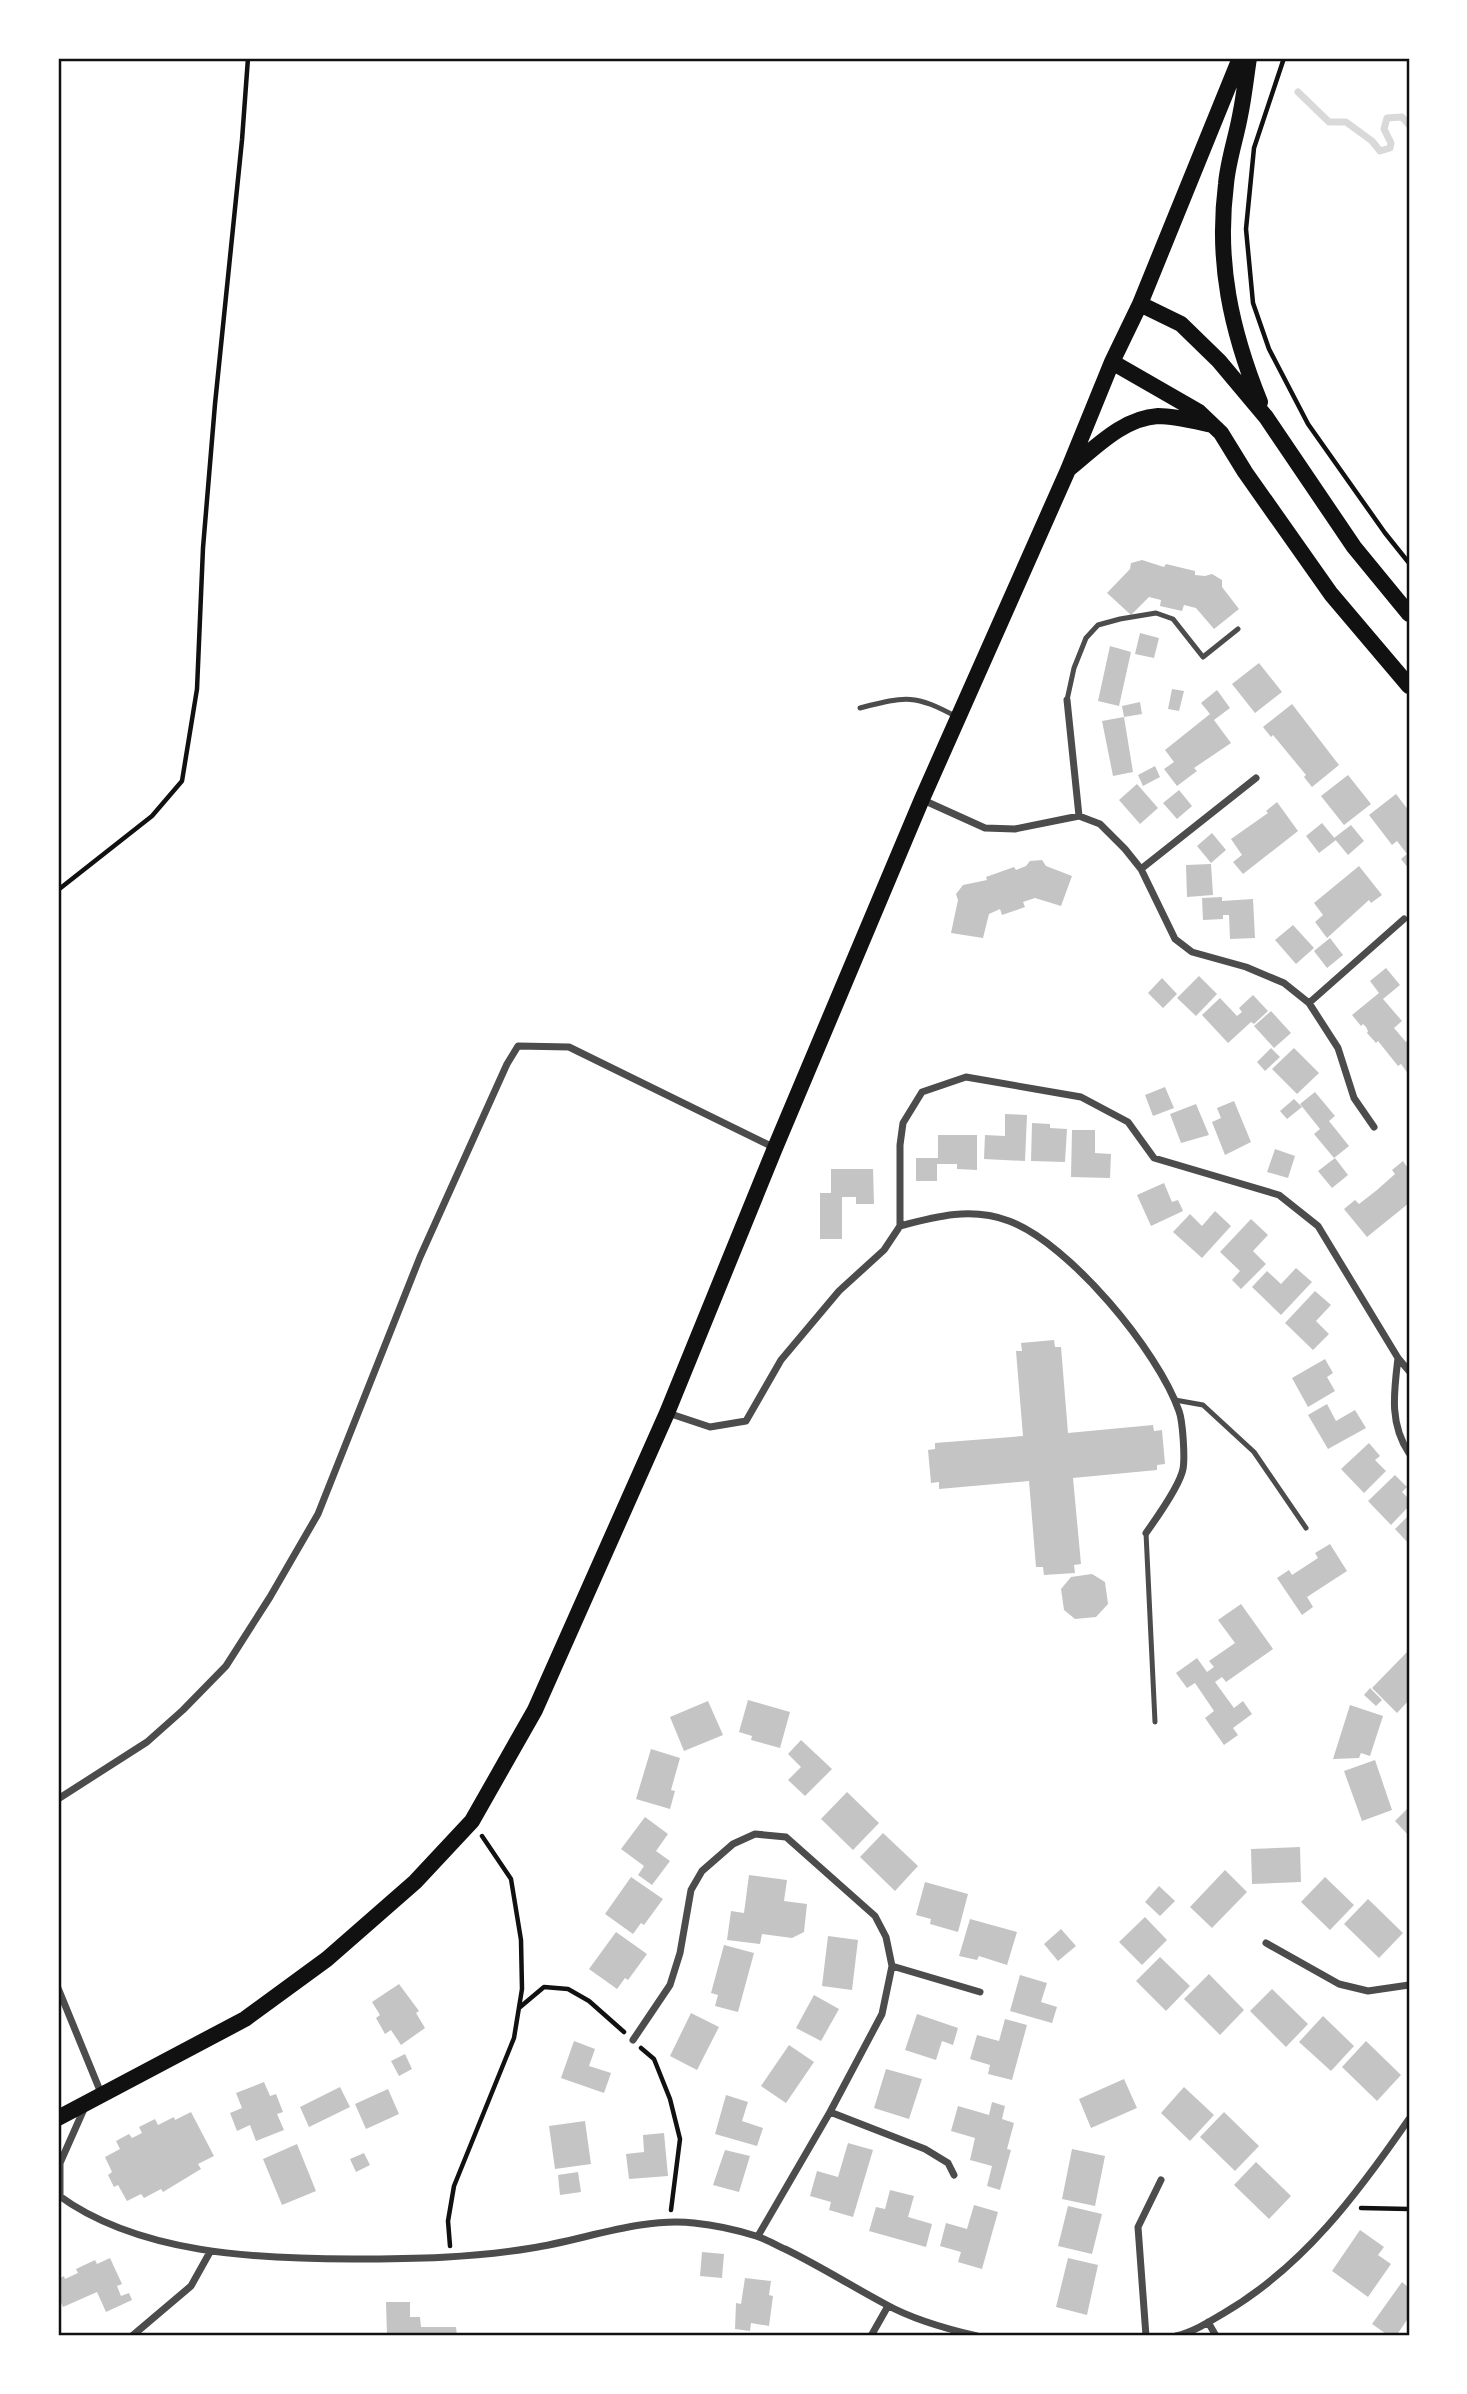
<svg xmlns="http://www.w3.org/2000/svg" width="1467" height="2394" viewBox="0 0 1467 2394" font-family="Rubik,sans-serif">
<rect width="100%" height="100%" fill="#fff"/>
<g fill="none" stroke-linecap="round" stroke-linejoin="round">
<path stroke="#d9d9d9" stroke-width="7" d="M1298 92 1329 122H1346L1372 141 1380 151 1390 148 1391 143 1384 129 1387 118 1402 117 1409 125"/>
</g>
<path fill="#c4c4c4" d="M1142 560 1164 567 1166 564 1195 571V575L1205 576 1212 574 1222 580V587L1239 609 1214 629 1196 608 1184 605 1182 611 1160 606 1161 600 1149 597 1131 615 1107 593 1130 569 1131 563Z
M1140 633 1159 638 1154 658 1135 654Z
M1110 646 1131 652 1119 706 1098 701Z
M1259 663 1282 692 1255 713 1232 684Z
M1172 689 1184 691 1179 711 1168 709Z
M1217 690 1230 708 1214 720 1231 743 1194 768 1197 771 1177 786 1164 769 1174 762 1165 750 1210 714 1201 703Z
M1140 702 1142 714 1124 717 1122 706Z
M1292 704 1339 765 1312 787 1304 777 1306 775 1273 735 1271 737 1263 727Z
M1124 717 1133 772 1113 776 1102 721Z
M1155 766 1160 777 1143 786 1138 775Z
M1348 775 1371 804 1344 825 1321 796Z
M1137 784 1158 808 1140 824 1119 800Z
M1179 790 1192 806 1177 819 1163 803Z
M1396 794 1409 811V869L1401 859 1407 854 1397 841 1392 845 1369 815Z
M1277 802 1298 831 1243 874 1233 862 1242 855 1231 839 1268 813 1266 811Z
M1322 823 1336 840 1319 853 1306 836Z
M1351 825 1364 841 1348 855 1334 838Z
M1212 833 1226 850 1211 863 1197 846Z
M1042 860 1046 866 1072 876 1061 906 1035 898 1023 902 1025 907 1002 915 1000 909 989 914 983 938 951 933 958 900 956 894 963 885 987 880 986 877 1014 867 1016 870 1026 866 1030 861Z
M1211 864 1213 895 1187 897 1186 865Z
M1359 866 1382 895 1371 903 1369 900 1327 938 1315 922 1323 915 1314 903Z
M1222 897V901L1253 899 1255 938 1230 939 1229 915H1223V919L1203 920 1202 898Z
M1293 925 1314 948 1296 964 1275 940Z
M1330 938 1343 955 1327 968 1314 951Z
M1386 968 1400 985 1383 999 1402 1021 1394 1028 1406 1042 1409 1039V1075L1401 1064 1398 1066 1378 1041 1376 1043 1367 1033 1368 1031 1366 1027 1363 1024 1361 1026 1352 1015 1379 993 1370 981Z
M1199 976 1217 994 1196 1016 1177 998Z
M1162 978 1177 994 1163 1008 1148 993Z
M1253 995 1268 1011 1254 1024 1251 1022 1228 1043 1202 1015 1220 998 1237 1016 1242 1012 1239 1008Z
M1271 1011 1291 1033 1274 1048 1254 1026Z
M1271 1048 1280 1057 1265 1071 1257 1062Z
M1294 1048 1319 1073 1297 1094 1272 1069Z
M1165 1087 1174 1108 1153 1116 1145 1095Z
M1315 1092 1335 1116 1329 1121 1349 1146 1334 1158 1314 1134 1320 1129 1300 1104Z
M1294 1099 1302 1107 1287 1119 1280 1111Z
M1234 1101 1251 1142 1225 1155 1212 1122 1221 1118 1217 1108Z
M1196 1104 1209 1135 1181 1143 1170 1114Z
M1005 1114 1027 1115 1025 1161 984 1159 985 1135 1005 1136Z
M1032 1123 1050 1124V1128L1067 1129 1065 1162 1031 1161Z
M1072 1130H1095V1153L1111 1154 1110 1178 1071 1177Z
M938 1135H977V1170L957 1169V1164H937V1181H916V1158H938Z
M1275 1149 1295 1156 1288 1178 1267 1172Z
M1335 1158 1348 1175 1332 1188 1318 1171Z
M1403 1161 1409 1170V1203L1367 1237 1344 1209 1355 1200 1359 1204 1377 1190 1395 1174 1392 1170Z
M831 1169H873L874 1204H856V1197H842V1239H820V1193H831Z
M1164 1183 1172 1202 1178 1200 1183 1211 1151 1226 1137 1195Z
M1215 1211 1231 1226 1202 1258 1173 1232 1190 1214 1202 1226Z
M1251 1219 1268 1235 1253 1251 1266 1264 1241 1289 1232 1280 1240 1271 1220 1252Z
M1296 1268 1312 1282 1281 1315 1252 1287 1267 1271 1281 1284Z
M1315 1291 1331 1305 1316 1321 1329 1334 1313 1350 1285 1323Z
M1054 1340 1055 1347H1061L1068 1433 1153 1425 1154 1431 1162 1430 1165 1464 1157 1465V1470L1073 1478 1081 1564 1074 1565 1075 1573 1044 1575 1043 1567H1036L1029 1481 939 1489V1482L931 1483 928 1450 935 1449V1443L1023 1436 1016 1351H1022L1021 1343Z
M1325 1359 1333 1373 1327 1377 1335 1391 1308 1407 1292 1378Z
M1327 1404 1336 1421 1355 1410 1366 1428 1328 1449 1308 1415Z
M1369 1443 1380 1456 1375 1460 1386 1471 1364 1493 1341 1469Z
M1395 1475 1407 1487 1402 1492 1409 1499V1506L1391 1525 1368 1501Z
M1409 1515V1544L1395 1529Z
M1330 1544 1347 1571 1307 1597 1313 1607 1302 1615 1277 1578 1289 1570 1292 1575 1318 1558 1315 1553Z
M1092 1574 1105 1582 1108 1604 1096 1617 1075 1619 1064 1610 1061 1589 1071 1577Z
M1241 1604 1273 1649 1226 1682 1222 1677 1215 1682 1234 1708 1243 1701 1252 1714 1233 1728 1238 1735 1224 1745 1205 1718 1214 1711 1195 1683 1187 1688 1176 1673 1197 1658 1207 1672 1214 1667 1209 1661 1235 1643 1218 1620Z
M1407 1652 1409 1654V1700L1397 1713 1372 1688Z
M1370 1688 1382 1700 1376 1706 1364 1695Z
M748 1700 790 1712 780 1748 751 1740 752 1736 739 1732Z
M708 1701 723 1735 684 1751 670 1717Z
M1350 1705 1383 1716 1370 1756 1361 1753 1359 1758 1333 1759Z
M801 1740 832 1769 805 1796 788 1780 801 1767 788 1754Z
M651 1749 680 1758 671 1790 675 1791 670 1809 636 1799Z
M1375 1760 1392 1810 1362 1821 1344 1771Z
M847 1792 879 1823 853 1850 821 1819Z
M1409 1807V1836L1395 1821Z
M645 1817 668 1834 656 1851 670 1861 652 1885 638 1875 644 1866 621 1849Z
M883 1833 918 1866 895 1891 860 1857Z
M1300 1847 1301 1882 1252 1884 1251 1849Z
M1225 1870 1247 1892 1212 1928 1190 1907Z
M749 1875 787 1880 784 1901 807 1904 804 1932 792 1938 762 1934 760 1944 727 1940 731 1911 744 1913Z
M631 1877 663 1899 644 1925 641 1923 633 1934 605 1914Z
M1325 1877 1354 1905 1330 1930 1301 1902Z
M925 1882 968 1894 958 1932 930 1924 931 1919 916 1915Z
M1159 1886 1175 1901 1160 1916 1145 1902Z
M1368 1899 1403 1933 1379 1958 1344 1924Z
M1145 1917 1167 1940 1142 1965 1119 1942Z
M970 1919 1017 1932 1007 1965 979 1956 977 1960 959 1956Z
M1061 1929 1076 1946 1058 1961 1044 1944Z
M616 1932 647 1954 628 1980 625 1978 617 1989 589 1969Z
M828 1936 858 1940 852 1990 822 1986Z
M724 1945 754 1953 738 2012 715 2006 718 1995 711 1993Z
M1160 1957 1190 1986 1166 2011 1136 1981Z
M1209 1974 1244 2010 1220 2035 1184 1999Z
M1020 1975 1047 1983 1041 2002 1057 2007 1052 2023 1010 2011Z
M399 1984 419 2011 416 2013 425 2028 401 2045 391 2030 385 2034 376 2018 380 2015 372 2002Z
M1272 1989 1308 2024 1286 2047 1250 2011Z
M814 1995 839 2009 821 2041 796 2028Z
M691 2013 719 2027 697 2070 670 2056Z
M917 2014 958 2028 953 2045 942 2041 936 2060 905 2050Z
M1323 2016 1354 2046 1331 2071 1299 2042Z
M1005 2019 1027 2025 1012 2080 988 2074 990 2065 970 2059 977 2035 999 2041Z
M574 2041 595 2049 589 2066 611 2073 604 2093 561 2078Z
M1366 2041 1401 2075 1377 2101 1342 2067Z
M789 2045 814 2062 786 2103 761 2086Z
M405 2054 412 2069 399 2076 391 2061Z
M886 2069 922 2079 909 2119 874 2108Z
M1124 2079 1137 2108 1091 2128 1079 2099Z
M264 2082 270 2096 276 2094 283 2112 277 2114 284 2130 256 2141 250 2125 237 2131 230 2113 242 2108 236 2093Z
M340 2087 350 2107 309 2127 300 2107Z
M1184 2087 1214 2115 1190 2141 1161 2113Z
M388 2089 399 2114 366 2129 355 2104Z
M726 2095 748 2102 742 2121 763 2128 757 2146 715 2134Z
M992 2102 1005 2106 1002 2119 1014 2123 1007 2149 1011 2150 1000 2190 987 2186 992 2166 970 2160 975 2138 951 2131 958 2106 989 2115Z
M191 2112 214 2156 198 2164 201 2169 163 2192 161 2189 144 2198 141 2194 127 2201 118 2185 114 2187 108 2175 112 2172 105 2157 120 2149 116 2141 129 2134 132 2138 142 2133 139 2127 155 2119 158 2125 174 2117 175 2120Z
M1224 2112 1259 2146 1235 2171 1200 2137Z
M585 2121 591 2164 555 2169 549 2126Z
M664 2133 668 2176 629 2179 626 2154 644 2152 643 2135Z
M848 2143 873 2150 853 2217 829 2210 831 2202 810 2196 817 2171 838 2177Z
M297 2144 316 2191 282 2205 263 2159Z
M1072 2149 1105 2156 1095 2206 1062 2199Z
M725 2150 750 2156 739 2192 713 2185Z
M364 2153 370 2165 356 2172 350 2159Z
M1256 2162 1291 2196 1269 2219 1234 2185Z
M578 2172 581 2192 560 2195 558 2175Z
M890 2190 914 2196 908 2217 932 2224 926 2247 869 2231 876 2207 885 2209Z
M974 2205 998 2212 982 2269 958 2262 961 2252 940 2246 946 2223 967 2229Z
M1068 2206 1102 2214 1092 2254 1058 2246Z
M1360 2230 1384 2247 1378 2255 1391 2264 1368 2297 1332 2271Z
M702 2252 724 2254 722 2278 700 2276Z
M110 2258 122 2284 117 2286 121 2296 129 2293 132 2300 106 2312 97 2292 63 2307 58 2296V2279L64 2276 65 2279 78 2273 76 2269 95 2260 97 2264Z
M1068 2258 1098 2265 1087 2315 1056 2307Z
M745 2278 771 2281 769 2295 773 2296 769 2326 751 2323 750 2331 735 2329 736 2303 741 2304Z
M1402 2282 1409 2288V2317L1396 2336H1389L1372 2324Z
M386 2302H410V2317H420L421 2327H456L457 2336H387Z"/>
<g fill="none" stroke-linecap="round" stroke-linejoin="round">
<path stroke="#111" stroke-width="4.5" d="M1284 58 1254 148 1246 229 1253 303 1269 349 1308 424 1385 533 1409 563
M58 890 152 816 182 781 197 689 203 548 215 404 242 140 248 58
M519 2008 544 1987 568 1989 589 2001 624 2032
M641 2048 654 2059 670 2099 680 2139 671 2210
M1361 2208 1409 2209
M450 2246 448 2221 454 2186 514 2038 522 1989 521 1940 511 1879 482 1836"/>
<path stroke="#4c4c4c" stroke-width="5" d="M1067 700 1074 668 1086 638 1098 625 1120 619 1156 613 1173 619 1203 657 1238 629
M860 708C907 696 914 694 957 717
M1175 1400 1203 1405 1254 1452 1306 1528
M1146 1533 1155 1722"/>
<path stroke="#4c4c4c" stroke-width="7" d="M1067 700 1079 816
M923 800 985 828 1015 829 1079 816 1100 824 1125 849 1141 869 1175 939 1192 952 1246 967 1284 983 1309 1003 1338 1048 1354 1098 1374 1127
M1141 869 1256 778
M1309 1003 1404 919
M900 1226C937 1216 972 1207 1009 1221 1070 1244 1158 1351 1179 1411 1183 1422 1185 1458 1183 1469 1180 1485 1156 1519 1146 1533
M1398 1358C1394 1392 1389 1423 1409 1453
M668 1413 710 1427 746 1421 781 1360 839 1291 884 1250 900 1226V1145L903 1123 922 1092 966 1077 1081 1097 1128 1122 1154 1158 1279 1195 1318 1226 1398 1358 1409 1371
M58 1799 147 1742 183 1710 226 1666 270 1597 318 1514 420 1257 507 1064 518 1046 569 1047 775 1148
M1266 1943 1339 1984 1368 1991 1409 1985
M892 1966 980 1992
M58 1988 101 2093
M633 2040 670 1985 680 1953 691 1890 702 1871 733 1844 755 1834 786 1837 875 1916 886 1937 892 1966 882 2014 830 2112 758 2236
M830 2112 925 2149 948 2163 954 2175
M58 2195C138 2254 257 2259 353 2259 414 2259 473 2258 532 2248 584 2240 642 2217 694 2223 714 2225 737 2230 756 2236 766 2239 776 2245 785 2249 820 2266 853 2287 887 2305 914 2320 947 2329 977 2336
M60 2197V2163L84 2109
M1208 2322 1216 2336
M132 2336 191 2286 210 2252
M871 2336 888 2306
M1146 2336 1138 2227 1161 2180
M1176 2336C1193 2332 1209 2322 1224 2313 1303 2267 1358 2193 1409 2119"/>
<path stroke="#111" stroke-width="16" d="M1249 58C1246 77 1244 97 1240 116 1236 138 1228 161 1226 184 1216 262 1231 330 1260 402
M1140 304 1181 324 1219 361 1266 417 1354 547 1409 614
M1112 362 1199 412 1221 433 1245 472 1331 594 1409 686
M1070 468C1095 448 1123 418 1158 416 1175 416 1194 421 1212 425
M58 2118 245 2019 327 1959 415 1882 472 1821 535 1710 667 1413 775 1148 922 799 1068 470 1112 362 1140 304 1240 58"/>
</g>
<rect width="1467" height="2394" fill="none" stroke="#ffffff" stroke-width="119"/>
<rect x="60" y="60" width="1348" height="2274" fill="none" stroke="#111" stroke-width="2.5"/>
</svg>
